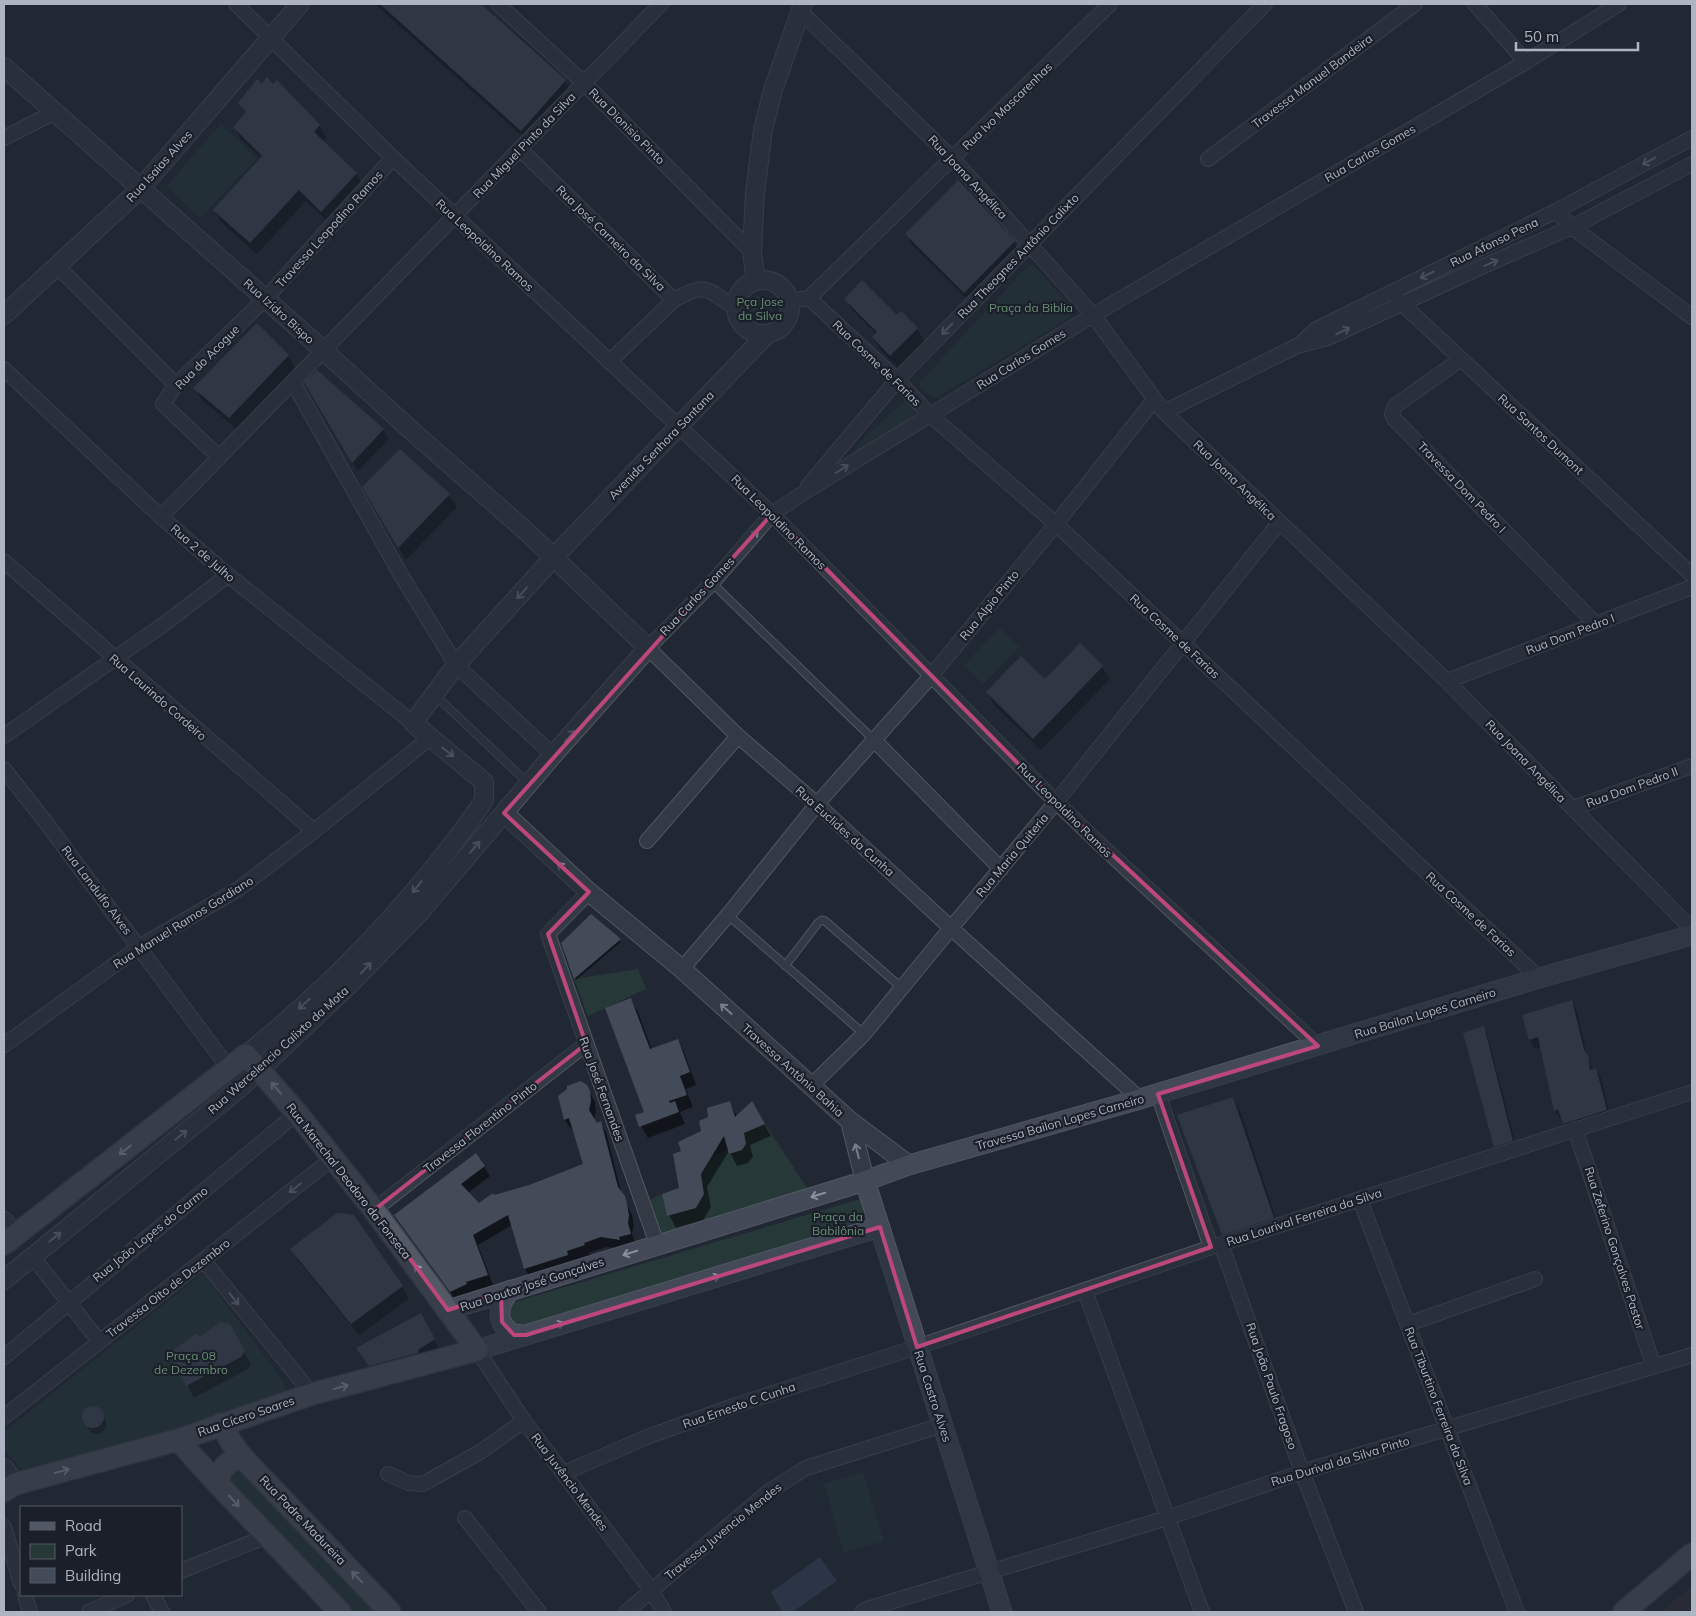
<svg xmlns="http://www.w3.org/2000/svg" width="1696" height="1616" viewBox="0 0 1696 1616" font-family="Mulish,sans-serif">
<rect width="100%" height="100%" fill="#212834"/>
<path fill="#312e39" d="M1692 1586V1612H1661Z"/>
<path fill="#273839" d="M221 124 256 159 200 218 167 186Z
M1029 265H1033L1074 310V314L1066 320 937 397H934L920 386V382Z
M748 308a12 12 0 1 1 24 0a12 12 0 1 1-24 0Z
M906 400C914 402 916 409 913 416L868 448 849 458 861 441Z
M1000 628 1019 647 983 684 964 665Z
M638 969 646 989 588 1016 574 979Z
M765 1124 811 1194 661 1241 650 1200 662 1194 668 1216 696 1208 704 1194 701 1174 712 1156 728 1150 729 1154 742 1150 746 1144 744 1133Z
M860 1199 869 1231 520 1332 512 1319 508 1304Z
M201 1275 205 1276 284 1383 285 1394 30 1477 4 1451V1432Z
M239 1462 381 1612H347L222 1479Z
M863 1472 884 1541 844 1553 824 1484Z"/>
<path fill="#38455c" d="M820 1557 837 1581 792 1612H782L771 1592Z"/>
<path fill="#0007" d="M375 4H479L565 81 572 93 529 142Z
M240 103 319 125 326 137 322 142 356 174 363 185 328 222 306 201 257 254 221 222 215 211 261 158 241 139 234 127 246 114Z
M958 182 1014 242 1021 254 972 304 913 246 906 234Z
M846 299 897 317 917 328 924 341 898 367 880 350 873 338 876 334 853 311Z
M288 356 295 368 237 429 202 400 195 388Z
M317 371 383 430 389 439 358 471 306 383Z
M363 487 449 495 457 507 406 560Z
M1080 644 1102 667 1110 679 1041 750 994 705 987 692 1045 681Z
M591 916 621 942 576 980 562 943Z
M631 1000 638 1012 652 1050 677 1040 684 1052 696 1085 686 1089 693 1107 680 1112 685 1124 648 1138 641 1126 645 1113Z
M1572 1002 1577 1011 1587 1057 1593 1070H1596L1601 1078 1611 1119 1570 1133 1562 1118 1560 1119 1555 1110 1541 1047 1535 1049 1530 1040Z
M1483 1028 1488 1037 1517 1150 1500 1155 1495 1146Z
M586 1086 595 1102 596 1111 594 1121 596 1124 601 1123 606 1132 622 1195 632 1215 634 1226 632 1233 635 1243 625 1249 607 1247 589 1253 590 1255 572 1261V1265L530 1278 525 1269 512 1225 478 1245 493 1285 471 1292 472 1294 456 1301 395 1216 484 1166 490 1176 468 1193 479 1204 494 1197 530 1186 584 1165 573 1129H571L565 1120 560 1096Z
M1233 1098 1241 1113 1281 1233 1231 1249 1223 1234Z
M729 1102 737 1117 752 1103 771 1136 750 1145 753 1157 748 1163 737 1166 729 1151 707 1187 711 1207 703 1220 676 1228 669 1215 681 1188 683 1152 702 1132 709 1117Z
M292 1250 402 1286 409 1299 359 1335 299 1262Z
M420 1315 439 1349 422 1359 376 1374 363 1357Z
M229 1325 251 1364 248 1369 194 1398 187 1385 200 1339Z
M93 1407 98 1408 102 1412 107 1424 105 1429 101 1433 96 1434 91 1432 88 1428 83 1417 84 1411 88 1408Z"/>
<path fill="#434b58" d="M380 4H481L566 80 521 131Z
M267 77 273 84 277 80 320 125 314 132 357 173 321 212 299 190 250 243 213 210 262 156 233 127 246 112 238 103 257 79 262 84Z
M958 180 1015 241 964 293 905 234Z
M862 280 897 315 901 311 918 328 890 356 872 337 877 332 844 299Z
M257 323 289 355 229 418 193 388Z
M317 370 384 429 352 463 304 382Z
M400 449 450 494 398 548 362 487Z
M1080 643 1103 666 1033 739 986 692 1021 656 1045 679Z
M591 914 621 939 574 979 561 943Z
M631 998 650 1049 678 1039 690 1072 680 1076 687 1095 669 1101 670 1103 675 1101 679 1112 639 1127 635 1115 644 1112 605 1008Z
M1572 1000 1584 1050 1588 1055 1590 1070 1596 1068 1607 1110 1563 1124 1558 1109 1554 1111 1538 1037 1529 1040 1522 1015Z
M1484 1026 1513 1141 1494 1147 1463 1033Z
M581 1081 587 1085 590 1091 591 1101 589 1110 597 1123 601 1121 618 1187 625 1196 627 1204 629 1215 628 1223 631 1234 619 1237 620 1240 601 1237 584 1243 585 1245 567 1251 568 1255 524 1269 508 1215 473 1235 488 1275 466 1282 467 1284 450 1292 394 1215 476 1153 485 1166 461 1184 479 1203 493 1193 494 1195 529 1185 583 1164 569 1118 564 1120 558 1096 567 1089V1086Z
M1233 1097 1274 1218 1222 1235 1177 1115Z
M730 1101 735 1117 752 1101 765 1124 744 1133 746 1144 742 1150 729 1154 724 1136 701 1174 704 1194 696 1208 667 1216 662 1194 679 1188 673 1154 681 1151 678 1142 701 1131 699 1121 708 1117 707 1108Z
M337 1213 354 1215 403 1286 351 1324 290 1249Z
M421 1313 435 1339 418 1350V1353L369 1366 356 1348Z
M221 1322 230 1324 245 1351 241 1357 186 1386 169 1353 196 1334 200 1337Z
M82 1417a11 11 0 1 1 22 0a11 11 0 1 1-22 0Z"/>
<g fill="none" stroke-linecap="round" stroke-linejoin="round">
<defs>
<path id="service" d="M712 583 874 740
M435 695 528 783
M728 915 864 1034
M785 966 818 923 822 920 825 921 902 988"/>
<path id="minor" d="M236 4 393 158 772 514 1056 802 1106 850 1318 1046
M498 4 585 84 752 252
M1475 4 1526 62
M800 11 953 159 1093 315 1164 412 1447 681 1692 929
M4 138 55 112
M520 149 674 300C707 281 706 289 735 308
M1208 159 1415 4
M1556 211 1572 227 1692 317
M57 266 176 385
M809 298 897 380 930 415 1056 524 1539 978
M1397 299 1692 575
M790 301 809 298 1110 4
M1298 346 1315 330 1323 326 1556 211 1692 138
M1461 359 1395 406 1392 414 1394 419 1596 624
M609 362 674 300
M4 369 161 517 228 575 413 723
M293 382 401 575 456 665 553 755
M1164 412 1297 346 1328 338 1486 265 1572 227 1692 164
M219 457 163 404 176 385 265 299 393 158
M808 486 897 380 1265 4
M161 517 661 4
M4 561 314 831
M1447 681 1692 587
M4 736 167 622 228 575
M874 740 1001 869
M4 769 44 820 242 1086
M1573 808 1692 766
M647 841 738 736
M589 892 548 934 657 1244
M682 969 728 915 817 804 932 675 1056 524 1154 400
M4 1045 139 947 240 888 314 831 430 738
M811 1086 864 1034 951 928 1056 802 1279 523
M1158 1094 1211 1247
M1140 1099 951 928 817 804 738 736 648 648 712 583 772 514 800 495 1093 315 1526 62 1619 4
M1575 1129 1654 1367
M1360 1200 1517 1612
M374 1210 586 1044
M1221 1244 1302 1472 1356 1612
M32 1256 99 1341
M204 1261 312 1394
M1085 1291 1202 1612
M1408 1324 1535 1279
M477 1350 524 1421 651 1590 664 1612
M4 1357 297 1113
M4 1417 333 1158
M564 1473 647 1437 736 1405 917 1347 1221 1244 1692 1092
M388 1474 409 1483 423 1484 480 1452 524 1421
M465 1518 539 1612
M4 1527 21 1584
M181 1571 267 1536
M25 1595 30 1612
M153 1595 162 1612
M89 1612 127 1595
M626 1612 768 1492 806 1468 942 1425
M862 1612 867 1609 1167 1518 1302 1472 1692 1355"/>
<path id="tertiary" d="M4 67 323 350 413 432 527 532 648 648 553 755 420 912 348 986 242 1086 4 1280
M736 307a27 27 0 1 1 54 0a27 27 0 1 1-54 0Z
M756 280 752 252 755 193 763 130 773 90 803 4
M4 315 141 188 300 4
M504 813 589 892 682 969 850 1121 909 1165
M246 1055C335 983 415 900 481 805L484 799V782L413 723 456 665 554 557 767 334
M850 1121 865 1181
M4 1221 14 1236
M4 1468 15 1484"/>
<path id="secondary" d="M865 1181 1002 1612
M511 1290C492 1307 498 1337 526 1335
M448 1310 865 1181 909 1165 1140 1099 1539 978 1692 935
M477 1350 880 1227"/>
<path id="primary" d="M4 1244 246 1055 297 1113 374 1210 477 1350 312 1394 178 1440 15 1484 4 1491
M221 1424 231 1442 243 1458 390 1612
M178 1440 218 1484 340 1612
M218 1484C220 1468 227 1460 243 1458
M1624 1612 1692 1554"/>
</defs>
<use href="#service" stroke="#525863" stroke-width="9"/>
<use href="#minor" stroke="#525863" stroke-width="16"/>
<use href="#tertiary" stroke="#525863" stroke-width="20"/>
<use href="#secondary" stroke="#525863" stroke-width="21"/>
<use href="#primary" stroke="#3e434e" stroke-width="24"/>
<use href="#service" stroke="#343a45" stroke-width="7"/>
<use href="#minor" stroke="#343a45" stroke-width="14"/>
<use href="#tertiary" stroke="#343a45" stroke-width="18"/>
<use href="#secondary" stroke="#434957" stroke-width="19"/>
<use href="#primary" stroke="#525965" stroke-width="21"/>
</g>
<defs><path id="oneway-shaft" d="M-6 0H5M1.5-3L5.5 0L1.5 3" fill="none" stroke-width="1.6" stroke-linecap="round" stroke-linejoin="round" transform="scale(1.25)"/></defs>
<g stroke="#777e8a">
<use href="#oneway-shaft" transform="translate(1649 161) rotate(152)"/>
<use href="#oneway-shaft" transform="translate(1491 263) rotate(-24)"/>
<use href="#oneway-shaft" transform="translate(1427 275) rotate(154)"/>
<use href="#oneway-shaft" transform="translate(947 329) rotate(134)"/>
<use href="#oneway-shaft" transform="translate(1343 331) rotate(-25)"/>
<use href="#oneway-shaft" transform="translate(842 469) rotate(-32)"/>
<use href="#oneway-shaft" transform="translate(753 536) rotate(-49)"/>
<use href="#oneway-shaft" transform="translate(522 593) rotate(132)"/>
<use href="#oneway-shaft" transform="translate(570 736) rotate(-48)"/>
<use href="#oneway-shaft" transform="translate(448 752) rotate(38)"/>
<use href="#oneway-shaft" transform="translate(475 847) rotate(-50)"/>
<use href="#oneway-shaft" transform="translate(563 868) rotate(-137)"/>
<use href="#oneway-shaft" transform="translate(417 887) rotate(129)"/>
<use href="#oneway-shaft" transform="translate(366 968) rotate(-46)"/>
<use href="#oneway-shaft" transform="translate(304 1004) rotate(138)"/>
<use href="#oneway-shaft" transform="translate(726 1009) rotate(-138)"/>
<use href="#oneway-shaft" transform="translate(181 1135) rotate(-39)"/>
<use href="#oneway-shaft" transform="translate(857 1151) rotate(-104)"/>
<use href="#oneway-shaft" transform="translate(295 1188) rotate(141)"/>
<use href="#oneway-shaft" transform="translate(55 1237) rotate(-39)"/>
<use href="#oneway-shaft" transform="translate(234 1299) rotate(51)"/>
</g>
<g stroke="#979eab">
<use href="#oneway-shaft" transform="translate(276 1088) rotate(-130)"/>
<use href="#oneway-shaft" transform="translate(125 1150) rotate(142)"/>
<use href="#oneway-shaft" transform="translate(419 1271) rotate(-126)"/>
<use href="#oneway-shaft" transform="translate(341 1387) rotate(-15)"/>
<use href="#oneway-shaft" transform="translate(62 1471) rotate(-15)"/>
<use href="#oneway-shaft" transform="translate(234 1501) rotate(47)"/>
<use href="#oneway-shaft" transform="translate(357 1577) rotate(-134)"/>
</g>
<g stroke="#898f9d">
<use href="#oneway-shaft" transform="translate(818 1195) rotate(163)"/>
<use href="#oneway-shaft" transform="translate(630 1253) rotate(163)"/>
<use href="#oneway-shaft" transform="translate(713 1278) rotate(-17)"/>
<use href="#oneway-shaft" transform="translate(557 1325) rotate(-17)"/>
</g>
<path d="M0 0H1696V1616H0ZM772 514 1056 802 1318 1046 1158 1094 1211 1247 917 1347 880 1227 526 1335H514L502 1322 501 1293 448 1310 374 1210 586 1044 548 934 589 892 504 813Z" fill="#212834" fill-opacity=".55" fill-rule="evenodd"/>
<path fill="none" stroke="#bc477a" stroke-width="4" stroke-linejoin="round" d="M772 514 1056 802 1318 1046 1158 1094 1211 1247 917 1347 880 1227 526 1335H514L502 1322 501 1293 448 1310 374 1210 586 1044 548 934 589 892 504 813Z"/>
<g text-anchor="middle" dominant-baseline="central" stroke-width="4.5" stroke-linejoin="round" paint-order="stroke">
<g font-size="12" fill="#aeb5c2" stroke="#1a1f29">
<text transform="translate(1312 81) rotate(-37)">Travessa Manuel Bandeira</text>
<text transform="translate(1007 106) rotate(-44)">Rua Ivo Mascarenhas</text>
<text transform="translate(627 126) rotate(45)">Rua Dionisio Pinto</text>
<text transform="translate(524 145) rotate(-46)">Rua Miguel Pinto da Silva</text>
<text transform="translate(1370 153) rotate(-30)">Rua Carlos Gomes</text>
<text transform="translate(159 166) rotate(-48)">Rua Isaias Alves</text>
<text transform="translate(968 177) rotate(47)">Rua Joana Angélica</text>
<text transform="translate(329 229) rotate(-48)">Travessa Leopodino Ramos</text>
<text transform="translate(611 238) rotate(44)">Rua José Carneiro da Silva</text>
<text transform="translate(1494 242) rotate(-26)">Rua Afonso Pena</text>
<text transform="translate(485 245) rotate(43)">Rua Leopoldino Ramos</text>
<text transform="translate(1018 256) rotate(-46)">Rua Theognes Antônio Calixto</text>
<text transform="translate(279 311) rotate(42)">Rua Izidro Bispo</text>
<text transform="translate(207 357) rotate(-45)">Rua do Acogue</text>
<text transform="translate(1021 359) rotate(-32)">Rua Carlos Gomes</text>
<text transform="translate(877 363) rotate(44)">Rua Cosme de Farias</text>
<text transform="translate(1541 434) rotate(43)">Rua Santos Dumont</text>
<text transform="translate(661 445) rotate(-46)">Avenida Senhora Santana</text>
<text transform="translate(1235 480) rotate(44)">Rua Joana Angélica</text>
<text transform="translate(1462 487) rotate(46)">Travessa Dom Pedro I</text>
<text transform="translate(779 522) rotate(45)">Rua Leopoldino Ramos</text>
<text transform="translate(203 553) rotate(41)">Rua 2 de Julho</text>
<text transform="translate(697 596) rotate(-47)">Rua Carlos Gomes</text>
<text transform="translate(989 605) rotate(-51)">Rua Alpio Pinto</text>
<text transform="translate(1570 634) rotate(-21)">Rua Dom Pedro I</text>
<text transform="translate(1175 636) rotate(43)">Rua Cosme de Farias</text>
<text transform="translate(158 697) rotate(41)">Rua Laurindo Cordeiro</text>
<text transform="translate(1526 761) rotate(46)">Rua Joana Angélica</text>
<text transform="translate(1632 787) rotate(-20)">Rua Dom Pedro II</text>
<text transform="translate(1065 810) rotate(45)">Rua Leopoldino Ramos</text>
<text transform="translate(845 831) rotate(42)">Rua Euclides da Cunha</text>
<text transform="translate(1012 855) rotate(-50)">Rua Maria Quiteria</text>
<text transform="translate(97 890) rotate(53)">Rua Landulfo Alves</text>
<text transform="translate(1471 914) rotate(43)">Rua Cosme de Farias</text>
<text transform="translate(183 922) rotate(-32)">Rua Manuel Ramos Gordiano</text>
<text transform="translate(1425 1013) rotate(-17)">Rua Bailon Lopes Carneiro</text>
<text transform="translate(278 1050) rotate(-42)">Rua Wercelencio Calixto da Mota</text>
<text transform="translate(793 1070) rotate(42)">Travessa Antônio Bahia</text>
<text transform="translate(602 1089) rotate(70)">Rua José Fernandes</text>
<text transform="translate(1060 1122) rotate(-16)">Travessa Bailon Lopes Carneiro</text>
<text transform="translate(480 1127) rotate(-38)">Travessa Florentino Pinto</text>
<text transform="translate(349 1181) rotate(52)">Rua Marechal Deodoro da Fonseca</text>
<text transform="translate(1304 1217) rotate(-18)">Rua Lourival Ferreira da Silva</text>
<text transform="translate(150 1234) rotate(-39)">Rua João Lopes do Carmo</text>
<text transform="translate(1615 1248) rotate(72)">Rua Zeferino Gonçalves Pastor</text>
<text transform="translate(532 1284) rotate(-18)">Rua Doutor José Gonçalves</text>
<text transform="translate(168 1288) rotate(-38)">Travessa Oito de Dezembro</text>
<text transform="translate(1272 1386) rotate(71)">Rua João Paulo Fragoso</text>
<text transform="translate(933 1396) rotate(72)">Rua Castro Alves</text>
<text transform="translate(739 1405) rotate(-19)">Rua Ernesto C Cunha</text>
<text transform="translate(1439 1406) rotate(69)">Rua Tiburtino Ferreira da Silva</text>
<text transform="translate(246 1416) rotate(-19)">Rua Cícero Soares</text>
<text transform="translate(1340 1461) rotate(-17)">Rua Durival da Silva Pinto</text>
<text transform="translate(570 1482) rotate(53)">Rua Juvêncio Mendes</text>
<text transform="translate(303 1520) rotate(46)">Rua Padre Madureira</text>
<text transform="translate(723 1531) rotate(-39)">Travessa Juvencio Mendes</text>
</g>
<g font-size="12" fill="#698f74" stroke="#1a1f29">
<text x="760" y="301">Pça Jose<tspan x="760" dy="14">da Silva</tspan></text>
<text x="1031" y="307">Praça da Biblia</text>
<text x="838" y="1216">Praça da<tspan x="838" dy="14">Babilônia</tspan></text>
<text x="191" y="1355">Praça 08<tspan x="191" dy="14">de Dezembro</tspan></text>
</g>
</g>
<rect width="1696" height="1616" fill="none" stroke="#aeb5c2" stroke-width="10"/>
<rect x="20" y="1506" width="162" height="90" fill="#1a1f29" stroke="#555b66"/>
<rect x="30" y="1522" width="25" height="8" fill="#525965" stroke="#555b66"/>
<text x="65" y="1531" font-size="15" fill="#aeb5c2">Road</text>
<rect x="30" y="1544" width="25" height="15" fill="#273839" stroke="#555b66"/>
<text x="65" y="1556" font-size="15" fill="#aeb5c2">Park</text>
<rect x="30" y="1568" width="25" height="15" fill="#434b58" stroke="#555b66"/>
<text x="65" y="1581" font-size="15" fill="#aeb5c2">Building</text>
<path d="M1516 42v8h122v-8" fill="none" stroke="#aeb5c2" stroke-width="2.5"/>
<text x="1524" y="42" font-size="15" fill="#aeb5c2" stroke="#1a1f29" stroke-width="4" paint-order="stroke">50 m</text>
</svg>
